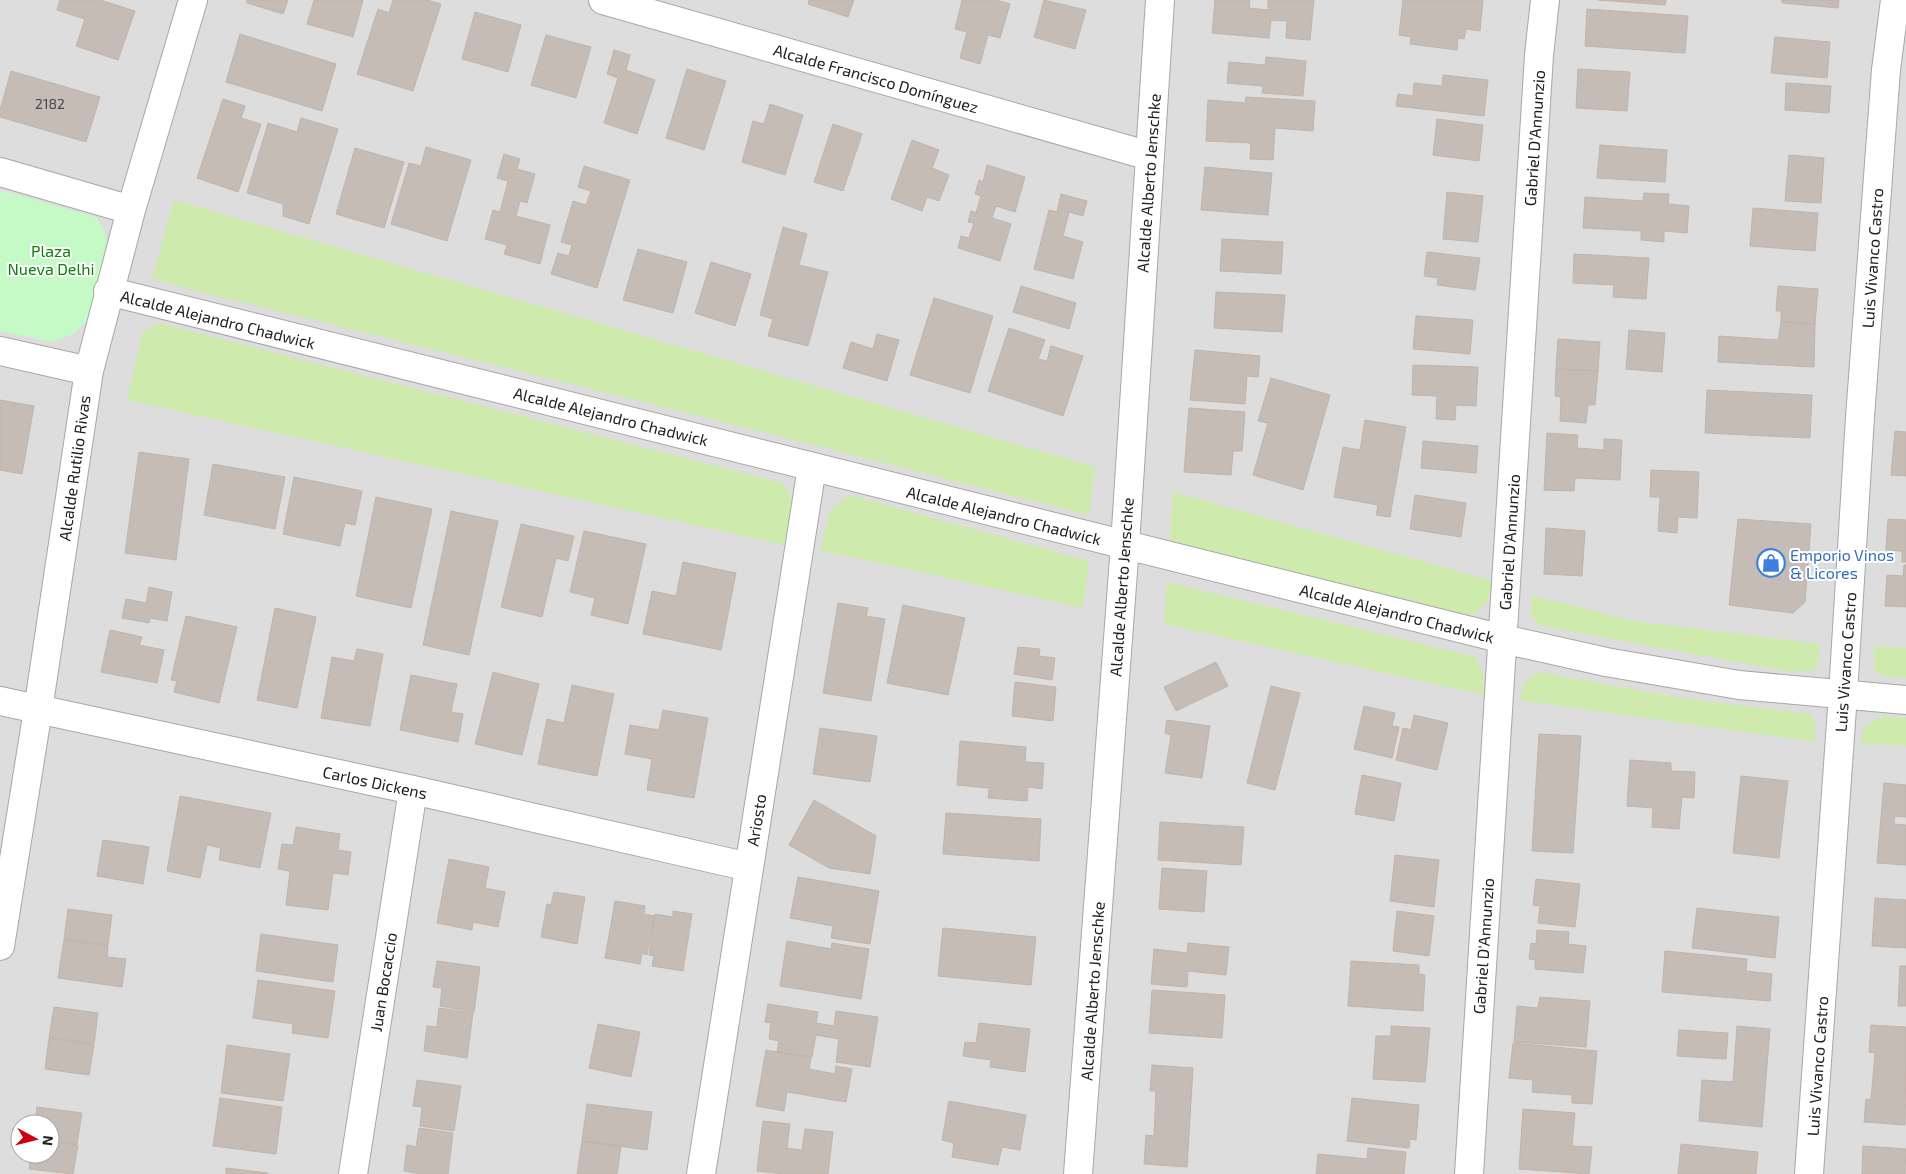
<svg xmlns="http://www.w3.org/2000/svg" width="1906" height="1174" viewBox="0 0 1906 1174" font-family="'Exo 2',sans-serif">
<rect width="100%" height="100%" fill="#f1ede7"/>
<path fill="#dedddd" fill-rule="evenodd" d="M0 0H1906V1174H0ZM20 1124H50V1154H20Z"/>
<path fill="#ceeaad" d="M174 200 1095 467 1089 515 656 405 184 288 152 278Z
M158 323 783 483 794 504 784 545 127 400 142 333Z
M1173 492 1493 581 1487 603 1470 616 1169 546Z
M849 495 1089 561 1083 608 820 550 830 510Z
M1167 582 1476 657 1483 673 1484 695 1164 624Z
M1532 595 1634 621 1820 644 1816 670 1791 672 1542 626 1530 616Z
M1874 646 1906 648V678L1884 676 1874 669Z
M1539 672 1669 696 1810 714 1815 722V742L1519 700 1525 682Z
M1884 716 1906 718V746L1861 743 1863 727Z"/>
<path fill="#c5f9c6" d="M0 190 96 217 104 229 107 243 88 320 73 334 52 342 0 331Z"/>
<path fill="#c5bcb6" stroke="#c2b3a9" d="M60 0H100L135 11 118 60 76 46 85 19 57 10Z
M247 0H288L283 14 247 3Z
M314 0H363L353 37 307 24Z
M393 0H427L441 4 413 91 357 74 378 9 389 13Z
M809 0H854L848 17 808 4Z
M962 0H996L1010 4 1000 38 988 35 980 64 960 58 967 32 955 29Z
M1044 0 1086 10 1075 49 1034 37Z
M1215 0H1250L1249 8 1268 10V0H1314L1310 40 1286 38 1287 21 1271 20 1269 38 1212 33Z
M1403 0H1483L1480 31 1466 29 1464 39 1458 38 1457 50 1410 44 1411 37 1399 35Z
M1598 0H1666L1665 5Z
M1782 0H1839L1838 8 1782 3Z
M1587 9 1688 16 1685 53 1585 46Z
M475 12 521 25 508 72 462 59Z
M240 34 336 64 322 111 226 82Z
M546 35 591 47 576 98 531 85Z
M1775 37 1830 42 1827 78 1771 73Z
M614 50 630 55 626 70 655 80 637 134 604 123 618 78 607 74Z
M1266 57 1306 61 1303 96 1262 93 1263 86 1227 83 1229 62 1265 65Z
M687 69 726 81 704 150 666 138Z
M1578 69 1630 72 1627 111 1576 108Z
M11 71 100 97 86 142 0 117V110Z
M1443 75 1488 80 1484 116 1396 106 1398 94 1413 96 1414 83 1442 86Z
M1786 83 1831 86 1829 113 1785 110Z
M1246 97 1315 101 1313 131 1275 128 1273 160 1250 159 1251 143 1206 141 1208 100 1245 103Z
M223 99 245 106 241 118 261 124 238 192 197 178Z
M770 104 803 115 785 175 742 162 753 121 764 124Z
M301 118 338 129 309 224 283 216V204L247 193 268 123 297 132Z
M1437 119 1483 125 1479 161 1433 155Z
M833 124 862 134 843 191 814 182Z
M912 140 939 150 932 168 949 175 939 201 927 197 922 211 891 199Z
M1600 145 1667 150 1665 182 1597 178Z
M426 147 471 160 447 241 391 224 409 163 421 166Z
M355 148 404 162 384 228 336 214Z
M504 154 520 159 517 169 535 174 527 203 520 201 516 216 550 225 540 264 504 254 507 245 485 239 493 210 500 212 508 181 497 178Z
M1789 155 1824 158 1821 203 1785 201Z
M987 165 1025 177 1015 212 996 206 992 218 1011 224 1000 261 958 248 961 236 969 238 974 223 968 222 971 211 976 213 981 196 975 194 979 180 983 182Z
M584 166 630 180 597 288 551 274 558 253 569 256 572 245 561 242 573 201 586 205 591 191 578 187Z
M1205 167 1272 173 1268 215 1201 210Z
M1447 192 1483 196 1478 242 1443 239Z
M1644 193 1669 194 1668 204 1689 206 1687 233 1664 231V242L1641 240V231L1583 228 1585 197 1643 201Z
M1061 194 1087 201 1083 216 1069 212 1063 236 1083 242 1073 279 1034 269 1049 210 1057 212Z
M1753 208 1818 213 1815 251 1750 246Z
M783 227 807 234 799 265 828 272 808 346 768 336 773 319 760 315Z
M1222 239 1283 242 1281 274 1220 271Z
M638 249 687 262 673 313 623 300Z
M1427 252 1480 258 1475 290 1437 285 1438 278 1424 276Z
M1574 254 1649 258 1646 299 1613 297 1614 285 1573 283Z
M711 262 751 274 735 326 695 313Z
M1021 286 1076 303 1069 329 1013 312Z
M1778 286 1818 289 1815 324 1781 322V311H1776Z
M1216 292 1285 295 1282 332 1214 328Z
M934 298 993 316 970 393 910 375Z
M1416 316 1473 320 1470 354 1413 349Z
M1781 322 1815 324 1814 367 1718 362 1719 336 1778 340Z
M1009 328 1045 340 1038 359 1047 361 1051 346 1083 356 1063 416 988 391Z
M1629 330 1665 333 1662 372 1626 369Z
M877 334 899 340 887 381 843 368 851 342 873 349Z
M1558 339 1600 342 1598 371 1556 369Z
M1195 350 1260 356 1258 377 1247 376 1245 404 1190 400Z
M1413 365 1478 367 1476 406 1456 405 1455 420 1436 419 1437 396 1412 395Z
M1556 369 1598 371 1595 405H1588L1586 423 1560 421 1561 397 1555 396Z
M1271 378 1330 395 1303 490 1253 475 1268 423 1258 421Z
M1707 390 1812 395 1810 438 1705 433Z
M0 400 34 406 22 474 0 470Z
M1189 408 1245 412 1242 451H1233L1231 475 1184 472Z
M1365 420 1406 427 1390 517 1376 515 1378 505 1334 497 1343 447 1360 450Z
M1895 431 1906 432V476L1891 475Z
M1547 433 1578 435 1577 448 1604 450V439L1622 440 1620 480 1575 478 1574 491 1544 490Z
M1423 441 1478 446 1476 473 1421 468Z
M139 452 189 459 176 560 125 553Z
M213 464 285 477 275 529 204 515Z
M1651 470 1699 472 1697 518 1678 517 1677 533 1658 531 1660 497H1650Z
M294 477 362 491 355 525 345 523 340 546 283 534Z
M1415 495 1466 503 1461 537 1410 529Z
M376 497 432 509 411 608 356 596Z
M451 511 498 521 469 655 423 645Z
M1738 519 1811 524 1805 602 1793 613 1729 605Z
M1888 519 1906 520V562H1902V551L1886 550Z
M521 524 574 536 568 561 556 558 542 617 501 607Z
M1546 528 1585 531 1582 576 1544 574Z
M584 531 646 544 628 624 591 615 595 598 570 592Z
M683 562 736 573 721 650 643 634 652 591 676 596Z
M1904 565H1906V607L1885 606 1887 575 1903 576Z
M149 587 172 592 167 621 150 618 149 623 122 618 126 599 146 603Z
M838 603 868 608 866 616 885 619 871 701 823 693Z
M903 605 965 618 948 695 887 683Z
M275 608 316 617 297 708 257 700Z
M186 616 237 627 219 703 174 692 177 681 171 680Z
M110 630 142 637 139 645 164 650 157 683 101 672Z
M1018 647 1040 649 1039 656 1055 658 1052 680 1014 674Z
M357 649 383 654 370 726 321 718 332 657 354 661Z
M1216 662 1228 686 1176 711 1164 687Z
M493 672 539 684 522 755 475 744Z
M411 675 457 684 451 712 463 714 458 742 400 730Z
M1015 682 1056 687 1053 721 1012 716Z
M572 685 614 694 597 776 538 764 547 719 564 723Z
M1271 686 1300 693 1275 790 1247 783Z
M1364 706 1395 713 1392 726 1399 727 1392 758 1354 749Z
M663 710 708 718 694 798 647 790 652 759 625 754 630 725 659 730Z
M1414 715 1448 723 1437 770 1396 760 1403 728 1411 730Z
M1167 720 1210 726 1202 778 1165 773 1171 735 1165 733Z
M820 728 877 736 870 782 813 774Z
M1539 734 1581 736 1573 853 1532 851Z
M960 741 1026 747 1025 762 1044 763 1042 789 1028 787 1027 801 988 798 989 788 957 785Z
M1630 760 1671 763V771L1695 772 1694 798 1682 797 1679 829 1652 827 1653 808 1627 806Z
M1362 775 1401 783 1394 821 1355 814Z
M1741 776 1788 781 1779 858 1733 853Z
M1884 783 1906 785V817L1895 816 1894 824 1906 825V865L1877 863Z
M180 796 271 813 260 868 219 860 221 848 207 845 200 878 167 871Z
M814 800 876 836 870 874 829 868 789 845Z
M946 813 1041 819 1039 861 943 854Z
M1160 822 1244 827 1241 865 1158 860Z
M296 827 340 834 338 850 351 852 348 875 333 873 328 910 286 905 290 871 278 869 282 844 293 845Z
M103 840 149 847 143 884 97 876Z
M1395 855 1439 860 1434 907 1390 901Z
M449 859 489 867 485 888 505 892 498 927 473 922 472 930 437 923Z
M1162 868 1207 871 1204 912 1159 909Z
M798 877 879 891 870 944 831 938 833 926 790 918Z
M1536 879 1580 884 1575 927 1538 923 1540 906 1533 905Z
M554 892 585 897 577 944 541 937 547 904 551 905Z
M1875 898 1906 900V948L1872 946Z
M615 901 645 906 644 914 654 916 647 955 642 953 640 964 605 958Z
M1697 908 1779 917 1775 958 1692 948Z
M68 909 112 915 108 945 64 939Z
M673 911 692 914 683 971 652 966 654 956 649 955 655 914 673 917Z
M1397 911 1434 916 1429 956 1393 951Z
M943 928 1036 937 1031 985 938 976Z
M1537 930 1569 932 1568 944 1586 946 1583 973 1535 969V960L1529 959 1531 943 1536 944Z
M261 934 338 945 333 982 256 971Z
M64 940 108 946 107 957 126 959 122 987 58 978Z
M787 941 831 949 832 943 869 949 861 999 780 986Z
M1188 943 1229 947 1226 975 1188 971 1187 987 1151 984 1154 949 1187 953Z
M1665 951 1747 959 1746 971 1772 974 1770 1001 1662 992Z
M437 961 480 967 474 1012 440 1006 442 988 433 987Z
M1351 961 1419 965V974L1425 975 1423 1011 1348 1006Z
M1900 966H1906V1006H1898Z
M258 980 335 991 328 1038 292 1033 293 1024 253 1018Z
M1152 990 1225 995 1222 1038 1149 1033Z
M1540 997 1590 1001 1586 1047 1514 1042 1517 1006 1538 1008Z
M768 1004 818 1012 816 1023 834 1026 836 1011 878 1017 870 1067 836 1062 839 1039 816 1035 812 1057 777 1052 779 1041 769 1039 771 1023 765 1022Z
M54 1007 98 1013 94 1044 49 1037Z
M439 1008 473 1013 467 1058 424 1051 427 1026 437 1027Z
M979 1023 1030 1029 1025 1072 990 1067 991 1060 963 1056 965 1042 976 1043Z
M598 1024 640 1032 631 1077 589 1068Z
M1871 1025 1906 1027 1905 1125 1864 1122 1866 1099 1871 1100 1875 1053 1869 1052Z
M1391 1026 1430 1028 1425 1082 1373 1079 1376 1036H1391Z
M1737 1026 1770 1029 1762 1127 1699 1121 1702 1080 1733 1082Z
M1679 1030 1728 1033 1726 1059 1677 1056Z
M49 1038 94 1045 89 1075 45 1069Z
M1513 1043 1597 1051 1592 1104 1572 1103V1095L1532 1092 1533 1080 1509 1078Z
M227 1045 290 1054 283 1101 221 1093Z
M766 1050 811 1058 809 1069 835 1074 836 1066 852 1069 846 1102 787 1092 784 1111 756 1106Z
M1152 1065 1193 1068 1187 1167 1144 1164 1146 1135 1154 1136 1156 1091H1150Z
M417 1080 461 1086 454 1131 420 1126 422 1107 413 1106Z
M220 1098 282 1107 276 1154 213 1146Z
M1352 1098 1419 1105 1416 1140 1410 1139 1409 1148 1347 1141Z
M949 1101 1026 1115 1020 1150 1002 1147 998 1165 952 1157 954 1143 942 1140Z
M587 1104 652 1112 647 1150 582 1141Z
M37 1107 82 1113 77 1144 50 1140V1124H35Z
M1523 1109 1575 1113 1572 1146 1592 1147 1589 1174 1519 1169Z
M763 1121 790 1124 787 1148 802 1150 805 1129 833 1132 828 1174H784L757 1171Z
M419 1128 453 1133 448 1174H421L404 1171 407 1145 416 1147Z
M50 1141 78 1145 73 1174 29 1169 31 1154H50Z
M582 1141 621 1146 617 1174H577Z
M1681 1144 1758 1152 1756 1174H1678Z
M1863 1146 1906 1149 1905 1174H1862Z
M1368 1148 1406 1152 1404 1174H1316L1318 1154 1367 1159Z
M226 1168 268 1173V1174H226Z"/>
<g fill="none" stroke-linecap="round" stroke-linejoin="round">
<defs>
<path id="minor" d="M603 0 1150 156
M0 172 131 210
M108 291 1503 639 1606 662 1739 685 1906 700
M0 351 89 371
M0 701 413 790 749 867
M0 946 38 710 89 371 131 210 193 0
M353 1174 413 790
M701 1174 812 467
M1078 1174 1125 545 1160 0
M1469 1174 1539 55 1545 0
M1809 1174 1843 694 1860 417 1886 70 1895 0"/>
</defs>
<use href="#minor" stroke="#a7a7a7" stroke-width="30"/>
<use href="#minor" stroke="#fff" stroke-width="28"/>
</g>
<defs>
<symbol id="shop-ring" viewBox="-11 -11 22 22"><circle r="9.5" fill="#fff" stroke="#3f7fe0" stroke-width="1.5"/><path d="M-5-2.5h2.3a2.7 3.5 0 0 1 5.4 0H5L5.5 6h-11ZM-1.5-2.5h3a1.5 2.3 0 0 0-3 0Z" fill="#3f7fe0"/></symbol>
</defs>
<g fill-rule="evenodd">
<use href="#shop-ring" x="1755" y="547" width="32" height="32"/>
</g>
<g text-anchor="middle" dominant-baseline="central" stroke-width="4" stroke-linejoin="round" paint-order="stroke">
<g font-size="14" fill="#494746">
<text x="50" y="103">2182</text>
</g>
<g font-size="16" fill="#202020" stroke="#fff">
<text transform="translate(876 78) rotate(16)">Alcalde Francisco Domínguez</text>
<text transform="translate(1534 138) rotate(-86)">Gabriel D'Annunzio</text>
<text transform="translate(1148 183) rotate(-86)">Alcalde Alberto Jenschke</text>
<text transform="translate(1872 258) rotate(-86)">Luis Vivanco Castro</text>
<text transform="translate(218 319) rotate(14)">Alcalde Alejandro Chadwick</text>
<text transform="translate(611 416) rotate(14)">Alcalde Alejandro Chadwick</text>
<text transform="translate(74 468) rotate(-82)">Alcalde Rutilio Rivas</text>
<text transform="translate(1004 515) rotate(14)">Alcalde Alejandro Chadwick</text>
<text transform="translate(1509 542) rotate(-86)">Gabriel D'Annunzio</text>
<text transform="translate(1121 587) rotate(-86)">Alcalde Alberto Jenschke</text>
<text transform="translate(1397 613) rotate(14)">Alcalde Alejandro Chadwick</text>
<text transform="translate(1845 662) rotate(-86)">Luis Vivanco Castro</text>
<text transform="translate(375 782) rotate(12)">Carlos Dickens</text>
<text transform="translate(756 820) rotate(-81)">Ariosto</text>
<text transform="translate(1483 946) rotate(-86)">Gabriel D'Annunzio</text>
<text transform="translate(383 982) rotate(-81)">Juan Bocaccio</text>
<text transform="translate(1092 991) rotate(-86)">Alcalde Alberto Jenschke</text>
<text transform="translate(1817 1066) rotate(-86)">Luis Vivanco Castro</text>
</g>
<g font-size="16" fill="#0c8010" stroke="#fff">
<text x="51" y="250">Plaza<tspan x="51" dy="18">Nueva Delhi</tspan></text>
</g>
<g font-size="16" fill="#366cbe" stroke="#fff" text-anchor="start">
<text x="1790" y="554">Emporio Vinos<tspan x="1790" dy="18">&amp; Licores</tspan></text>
</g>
</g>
<g transform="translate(35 1139) rotate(97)"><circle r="24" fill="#ffffff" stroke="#a6a6a6"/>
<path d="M0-4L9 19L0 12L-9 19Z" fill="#cf010c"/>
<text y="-8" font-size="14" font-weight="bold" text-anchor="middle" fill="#202020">N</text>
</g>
</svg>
